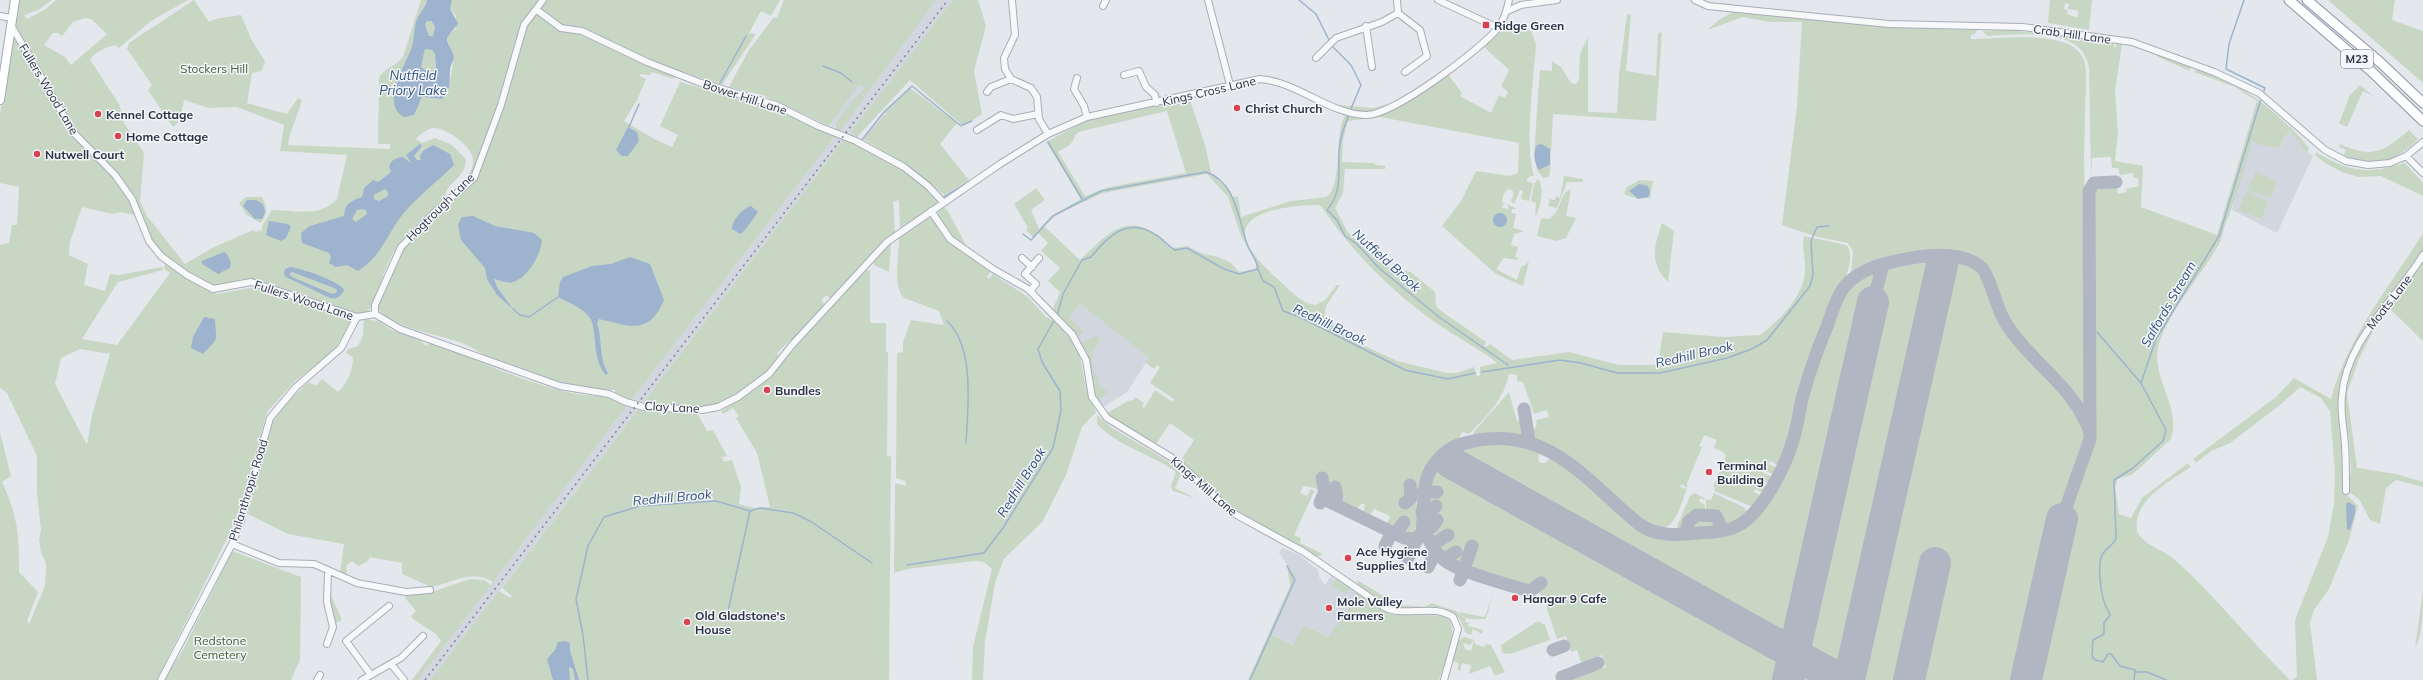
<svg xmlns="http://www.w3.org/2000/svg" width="2423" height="680" viewBox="0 0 2423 680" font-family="Mulish,sans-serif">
<rect width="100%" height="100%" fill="#e4e7ec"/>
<path fill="#d2d6de" d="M928 0H966L910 80 857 137 830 125 855 87Z
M2290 126 2309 148 2307 152 2313 156 2277 233 2232 210 2252 140 2280 148Z
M837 134 845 138 504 585 430 680H418L649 377Z
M1079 303 1149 358 1127 392 1103 407 1097 398 1087 357 1078 337 1083 332 1069 317Z
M1282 548 1298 554 1318 570 1319 577 1325 585 1331 576 1357 593 1332 638 1304 625 1294 645 1271 634 1297 578 1279 553Z"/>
<path fill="#c8d7c4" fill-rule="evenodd" d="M18 0H52L38 10 24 15 27 19 46 9 56 0H188L151 21 119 48 115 45C107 47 94 52 90 60L119 104 124 123 144 153 140 201 147 216 185 264 212 248 253 230 256 232 260 230 262 233V226L272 210C294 210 320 218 337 199L347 155 280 151 284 125 237 107 209 108 184 100 180 121 173 127 148 90 152 85 127 49 129 43 194 0 209 22 215 19 241 15 251 39 265 61 262 71 252 73 247 103 287 114 298 98 302 100C298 116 290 129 288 145L390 149V144H378L379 77C386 67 396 66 403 57L421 0H427L420 15 412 46 395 87 414 114 422 97 442 99 448 93 454 58 447 40 449 34 456 29V16L450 9 452 0H780L771 16 761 11 749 33 756 34 722 85 667 67 587 30 579 28 577 33 676 76 674 79 652 72 650 75 640 74V76L646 79 637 100 624 121 656 140 672 147 678 135 660 126 680 82 777 110 837 134 649 377 493 582C472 569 454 582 431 587L402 574V563L370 557 367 562 358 566 352 561 346 566 347 572 345 576 340 574 344 544 288 534 248 514 270 428C279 409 293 396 309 382L316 386 322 379 338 392C348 382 353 370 353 357L346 353 348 349 358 346 363 335 364 319 378 321 391 330 418 338 426 346 431 342 441 346C481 362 575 406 615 394V390C572 389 531 374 491 358 483 355 475 349 467 345 442 334 395 330 378 309 385 249 435 221 473 181L467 177C470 172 474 166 473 159 472 146 447 129 435 128 427 128 421 134 416 139L422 143 435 138 452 145 466 159C466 180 443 183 446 198 425 216 402 235 390 259 381 277 378 297 367 313L355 314 255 280 244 279 211 286 166 257 155 247 149 237 134 197 81 138 15 27 18 16 16 14ZM85 18 91 19 107 34 71 65 65 57 44 45 53 33H58L62 36 73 22Z
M784 0H936L865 96 861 92 865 87 859 84 829 126 763 95 729 87 749 50 774 17 777 18Z
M953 0H978L986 26 974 71 982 114 963 126 910 80 857 137 851 132Z
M2050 0H2092L2089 30 2048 23ZM2065 3 2069 4 2068 9 2079 11 2077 18 2067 14 2068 10 2064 9Z
M2328 0H2395L2392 20 2423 31V83Z
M1736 10 1906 28 1977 30 1975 34 1971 35V39C1996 39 2061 30 2079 52 2085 59 2086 67 2086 75L2084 157 2088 404 2086 409 2081 407C2059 378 2030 354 2010 323 1998 307 1996 279 1986 267 1966 242 1904 253 1878 263 1869 266 1862 271 1853 275L1851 273 1853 251 1848 243 1814 236 1782 225 1797 107 1802 22H1769L1743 17 1707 30 1719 20Z
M1627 14 1631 15 1626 71 1656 76 1658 33 1662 32 1656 121 1553 114 1550 173 1549 177 1543 178 1537 170 1534 154 1540 70 1552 71V61L1561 67 1571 83 1576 84 1579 80 1580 54 1588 37V112L1617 113 1619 75ZM1551 153 1549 166 1539 170 1535 158Z
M427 21H431L435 26 433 36H429L425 24Z
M1519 27 1531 31 1536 44C1534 76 1524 148 1534 175L1527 178V181L1533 183 1529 201 1521 199 1523 191 1520 190 1514 204 1511 201 1514 194 1512 190 1507 189 1503 196 1502 203 1506 204 1503 205 1502 208 1509 209 1507 204 1517 209H1512L1511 213 1516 214 1513 228 1525 231 1514 234 1511 245 1518 247 1515 257 1519 258 1518 260 1504 258 1496 269 1517 280 1521 267 1529 262 1523 286 1496 274 1442 226 1461 201 1476 171 1510 176 1518 173 1519 143 1380 117 1348 121 1343 140 1342 162 1374 163 1375 165 1385 166V169H1345L1343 193 1335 208 1347 231 1374 258 1390 268 1411 272 1435 292 1436 306 1441 311 1486 342 1484 346 1487 347 1490 344 1512 360 1569 352 1619 365H1658L1663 332 1724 337 1760 335C1779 321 1805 295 1805 270 1806 258 1801 248 1804 236L1846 245C1861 258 1831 309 1824 326 1815 347 1806 370 1801 393 1795 418 1791 443 1779 466L1771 461 1768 464 1778 468 1774 475 1765 470 1763 473 1773 477 1769 484 1760 479 1758 482 1768 487 1763 493 1755 489 1754 492 1762 496 1753 507 1714 491 1715 488 1713 487 1726 456 1723 452 1714 448 1717 440 1704 435 1699 446 1702 447 1687 483V488L1682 484 1680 487 1687 489C1678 510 1674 541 1644 523L1571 461 1552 447 1535 440 1533 432 1537 424 1536 420 1549 417 1547 410 1534 414 1523 382 1517 381V375L1509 374C1504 399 1487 416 1469 434L1462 432 1458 442 1441 450 1432 459 1421 481 1419 500 1413 497 1412 485 1409 484V494L1402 504 1406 506 1412 501 1419 504V517L1416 519 1419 520C1417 527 1413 534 1405 536L1399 533 1401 528 1407 524 1405 520 1395 526 1393 530 1385 526 1390 517 1388 515 1374 509 1369 517 1363 514 1365 504H1361L1355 511 1346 504 1345 507 1336 503 1346 496 1338 494 1336 485 1334 487 1333 501 1324 497 1328 491 1323 476 1319 478 1324 489 1322 496 1315 488 1303 486 1300 493 1307 496 1311 489 1318 494 1314 492 1294 535 1301 538 1300 543 1323 554 1317 557 1238 514 1223 502 1181 460 1194 440 1170 423 1156 444 1112 418 1107 413 1128 401 1133 400 1135 397 1144 403 1142 407 1144 408 1155 390 1172 402 1174 399 1150 383 1160 367 1157 365 1154 369 1146 363 1149 358 1080 304 1069 317 1084 332 1078 337 1052 311 1060 292 1048 281 1060 268 1041 251 1048 243 1038 233 1034 238 1026 230 1028 228 1014 204 1036 188 1045 200 1031 210 1039 229 1051 216 1081 199 1046 142 1092 118 1178 102 1184 103 1190 100 1205 145 1211 173 1225 186 1233 197 1238 196 1241 217 1291 201 1326 197C1340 190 1337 146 1340 132 1341 123 1345 116 1348 108L1339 105 1373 108 1399 101 1402 105 1447 73 1462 93 1460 96 1491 113 1499 95 1505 98 1508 92 1501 86 1509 70 1483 46 1504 28ZM1167 111 1186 173 1109 187 1085 196 1058 152 1070 145 1078 132ZM1207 174 1228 197 1241 236 1256 262V269L1239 272 1231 263 1218 257 1204 254 1187 246 1174 248C1165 243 1159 236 1151 231 1121 214 1101 241 1080 260L1044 226 1057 214 1103 193ZM1317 205 1321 206C1352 252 1391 291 1436 323 1456 337 1479 348 1497 363L1480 367V375L1477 377 1474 367 1457 373H1447L1397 361 1365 346 1324 318 1326 306 1340 285H1337L1325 300 1316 305C1303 305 1290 290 1281 282 1269 271 1251 256 1246 239 1237 209 1299 205 1317 205Z
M2009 30 2114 43V47H2116V43L2122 44 2115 91 2118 133 2115 161 2143 166 2141 207 2217 235 2257 101 2235 87 2194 72 2197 69C2246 86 2275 109 2309 148L2307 152 2289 130 2279 148 2260 145 2252 140C2245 169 2237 197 2225 225 2223 230 2223 236 2220 242 2203 274 2169 310 2159 344 2149 376 2182 406 2171 439L2133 474 2118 479 2115 487 2119 514 2131 518 2142 498 2188 463 2191 467C2169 482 2132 500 2137 532 2144 545 2163 550 2174 559 2216 596 2250 641 2290 680H2031L2071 503 2094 437 2092 190 2117 188 2118 194 2127 192 2126 189 2139 186 2138 178H2134L2133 173 2120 175 2118 168H2112L2111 157 2092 158 2091 178 2089 68C2083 25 2019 35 1988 36L1982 31Z
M13 33 72 136 114 178 129 199 135 215 121 212 112 214 82 207 70 242 69 255 88 264 84 285 105 291 110 274 119 275 162 267 163 270 118 282 82 339 117 345 170 273 164 269 165 264 217 294 250 288 268 290 353 319 334 351 295 381 267 412 238 516 157 680H0V432L11 476 2 482C18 517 19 534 19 572L38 592 27 621 29 624 45 586 46 573V563L41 553 39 539 41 531 37 493V456L7 393 0 388V245L9 243 12 225H17L19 187 0 183V115ZM80 349 110 354 92 415 87 445 55 384 61 358Z
M425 49 432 50 435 54 436 67 431 74 421 67Z
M2159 55 2190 66V71L2158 57Z
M2360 85 2373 96 2363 91 2347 127 2339 123 2350 95Z
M910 88 957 123 940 144 969 180 944 195 910 167 863 139 885 114 888 116 884 112Z
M859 93 865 98 839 132 836 129 837 121Z
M2409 130 2418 139C2393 164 2376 167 2343 157L2346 150 2339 147 2340 144C2373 159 2383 152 2409 130Z
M845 138C878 156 912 170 937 200V205L900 228 899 200 893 202 895 233 832 299 826 295 822 300 825 306 793 341 790 340 777 353 779 358C762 379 736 401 708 407 692 410 674 409 658 411L697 413 707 431 713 430 727 456 722 457 724 462 732 460 741 487 739 504 754 508 770 507 757 453 736 418 739 416 733 408 723 414 721 411 753 391 772 375 820 318 864 271 870 270V323H886V352H888L887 457 891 456 889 680H430L499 591 510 598 512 596 502 588Z
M2317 153C2351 172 2367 175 2405 163L2423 183V196L2381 176 2358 177 2342 172 2325 163 2314 154Z
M2256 171 2278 182 2270 198 2247 190Z
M1564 176 1583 179V182H1567L1557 208 1548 206 1550 199 1555 200 1556 196 1560 198Z
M1538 179C1545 188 1541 202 1537 214L1535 216 1536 203 1531 201 1534 184Z
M1640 180 1653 181 1650 198H1644L1650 192 1646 185 1637 187 1630 192 1638 199 1624 194 1627 187Z
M1571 189 1566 216 1576 218 1566 238 1557 241 1537 236 1541 218 1549 219C1562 211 1559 193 1571 189Z
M2247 191 2268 202 2261 219 2238 210Z
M246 197H262C267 206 269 216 260 223L247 215 239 203Z
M944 207 948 211 968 249C957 241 936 227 938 212Z
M928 217 933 219 950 243 989 269 991 271 987 277 989 279 993 274 1028 297 1046 317 1054 321 1071 339 1079 352 1086 388 1096 412 1082 427 1066 475 1043 521 1004 559 995 583 985 642 983 680H972L973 647 992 569 984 562 974 561 908 569 894 573 895 483 906 486 905 481 896 478 897 353 903 352V342L911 320 944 325 939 311 904 298C892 285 899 256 899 240L900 236 924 218Z
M1662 223 1674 231 1668 282C1649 263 1654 246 1662 223Z
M2423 233V251L2415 265 2365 329 2340 384 2339 401 2344 456 2343 491 2358 506 2349 540 2329 589 2314 610 2310 623 2317 680H2292L2297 677 2295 620 2328 537 2334 504 2335 472 2330 411 2321 398 2300 387 2280 405 2230 443 2211 451 2196 463 2193 459 2276 397 2294 378 2331 399C2348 336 2389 288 2423 233Z
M890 244 891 245 889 272 874 265 873 261Z
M1941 258 1960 262 1981 271 1996 313 2018 345 2067 398 2081 420 2087 435 2069 490 2059 513 2021 680H1572L1585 675 1584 671 1593 668 1594 671 1606 667 1602 655 1590 659 1589 663 1582 665 1577 650 1571 652 1566 636 1557 639 1544 600 1536 589 1543 585V581H1540L1534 588 1466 565 1474 544 1470 542 1464 564 1448 557 1457 553V550L1448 552 1446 555 1438 544 1450 537V533L1447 532 1436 541 1430 529H1433L1439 520 1436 518 1429 527 1427 513H1430L1438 506 1435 505 1427 510V494H1437L1439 492 1427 491C1432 480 1437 465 1447 456 1468 438 1509 439 1533 447V450L1535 448 1540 450 1538 460 1541 463H1545L1552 457 1555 458 1638 528 1655 536 1678 538 1726 533 1738 530 1748 522 1769 497 1791 456 1813 373 1832 322 1847 288 1883 268 1909 262Z
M2423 260V341L2390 309 2381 317 2375 327 2359 359 2347 393 2357 468 2396 474 2423 482V487L2396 480 2386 488 2380 524 2370 520 2359 499 2348 491 2351 471 2349 440 2344 417 2343 396 2346 381 2369 330 2378 317 2406 286Z
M1096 336 1101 338 1091 354 1094 356 1091 360 1095 366 1092 369 1097 376 1099 384 1108 392 1098 401C1086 386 1090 361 1081 343Z
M1509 392 1517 421 1524 420 1526 431 1525 435 1473 437V433Z
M1097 415 1112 428 1183 470 1175 488 1195 498 1173 491 1171 486 1176 472C1151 454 1119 447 1097 424Z
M1694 493 1705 498V500L1700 498 1699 501 1705 505V509L1690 517 1682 531 1679 530 1677 526 1690 496Z
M1714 493 1745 508 1748 513 1736 523 1725 524 1718 514 1706 509V499L1711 500Z
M1700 517H1714L1717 522 1716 527 1694 530 1691 524Z
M232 551 301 577 300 660 291 680H163L182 652Z
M1287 564 1297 578 1271 634 1293 645 1304 625 1329 637 1335 625 1338 626 1357 593 1388 613 1445 616C1462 626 1444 665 1439 680H1248L1290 586Z
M1337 578 1350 587 1346 594 1331 586Z
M470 579 484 580 491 585 418 680H412L441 641 436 634 413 619 411 616 416 611 405 598 407 594 429 593Z
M1357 580 1387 598 1388 602 1383 603 1358 586Z
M1494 590 1486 619C1477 619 1464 621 1459 612L1485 617Z
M2423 590C2423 605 2423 636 2415 648Z
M329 591 342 620 336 623 330 605Z
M1393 602 1399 605 1425 607 1431 603 1456 611 1466 619 1465 622 1469 623 1468 626 1483 630 1482 634 1473 629 1471 635 1465 632C1455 595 1423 611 1396 607L1393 605Z
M1538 621 1545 625 1550 640 1510 654 1502 653 1501 645Z
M1464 637 1474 640 1470 645 1463 643 1465 649 1471 651 1474 640 1475 644 1483 647 1487 644 1491 645 1505 672 1495 676 1490 666 1469 674 1471 665 1462 663 1460 671 1458 670V663L1452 660 1458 641Z"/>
<path fill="#9db3ce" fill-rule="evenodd" d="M427 0H452L450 9 458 23C456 29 447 34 447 40 448 46 454 52 454 58 453 62 450 66 450 70 449 82 452 89 442 99L422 97 414 115 404 117C379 104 407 63 412 46 414 39 414 30 416 22 419 14 425 8 427 0ZM427 21H431L435 26 433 36H429L425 24ZM425 49 432 50 435 54 436 67 431 74 421 67Z
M628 127 637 132 639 141 628 156H622L616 150Z
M420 144 422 146 414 156 417 160H421L420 155 424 150 433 145 450 154 454 165C438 181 418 196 403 214 386 235 382 256 358 271L347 265 336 267 329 263 331 256 329 253 302 243 301 233 310 226 344 216C345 203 351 201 362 197L364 188 373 180 378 182 391 172 389 167C391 160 395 158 403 157L412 164 406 155ZM385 189 388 192V196L379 201 374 199V195ZM362 209 366 210 367 214 356 222 352 219 357 210Z
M1541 144 1550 149V165L1539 170C1534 163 1533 153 1537 145Z
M1639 184 1648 186 1650 192 1648 197 1638 199 1629 191Z
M247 200H256L263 204 265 212 262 219H255L243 206Z
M751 206 758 212 745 230 740 234 732 229C732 220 743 208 751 206Z
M1493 220a7 7 0 1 1 14 0a7 7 0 1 1-14 0Z
M473 216 495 226 534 233 542 240C541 254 528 278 513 282 506 284 500 280 494 279L497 287 513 309 497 295 487 279 485 268 461 240 458 224 462 217Z
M269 221 288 224 291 227 286 238 281 241 266 235Z
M224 252 227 254 231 263 230 268 218 274 202 264V261Z
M630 257 650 264 664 300C649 336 629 326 599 319L597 323C603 340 598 357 608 373L606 375C591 358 598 331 590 318 583 308 568 302 558 297L560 282 563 277 592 266 611 264Z
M290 267C300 268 340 281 344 290 341 297 337 299 330 298L286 277 284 274 285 269ZM292 272 334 288 337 290 336 293 332 294 292 277 289 274Z
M204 317 215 319C216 343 220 336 203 354L191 348 193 337Z
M2348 502 2355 506V513L2350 530 2347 529 2346 504Z
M566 641 570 643V651L579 680H575L573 669 569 667 570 680H553L547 659 555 650 558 642Z"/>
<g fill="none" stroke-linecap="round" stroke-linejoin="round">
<path stroke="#9db3ce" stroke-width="1.5" d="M1299 0 1316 14 1329 40
M2244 0 2229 44 2226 69 2265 88 2264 91
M1333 47 1351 65 1361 85 1350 111
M823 66 841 73 852 82
M720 83 746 36
M1349 115C1344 127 1340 137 1339 151 1338 173 1343 191 1327 210L1337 220 1345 236 1357 244 1379 268 1439 317 1508 365
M962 125 972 121
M629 127 639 104
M861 141 884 112 912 86 961 126
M1048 142 1082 199
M942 198 970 181
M1023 234 1031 240 1053 216 1101 191 1206 172C1236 182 1238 218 1247 244 1250 252 1257 260 1258 269
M887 239 894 233
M839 290 882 243
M513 309 520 315 529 317 558 297
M1057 316 1063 294 1082 260 1091 257C1108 236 1128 216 1156 235 1163 239 1168 246 1175 250L1187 248 1224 269 1239 274 1258 269 1263 281 1274 287 1283 311 1300 317 1405 370 1448 379 1475 373
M947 321C975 347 968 407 966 443
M2158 321 2163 324
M2097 332 2141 383 2166 430 2163 441 2133 468 2114 480 2116 538C2113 546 2106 548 2102 555 2097 565 2101 594 2105 604 2106 608 2109 611 2110 615L2104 623V634L2093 640 2092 656 2095 660 2103 662 2108 654H2111L2120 666 2135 670 2134 680
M792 340 823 307
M1482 372 1560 360 1581 363 1617 373H1660L1727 358 1752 349 1767 340 1810 286 1813 275 1811 241 1817 227 1829 226
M2141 383 2156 339 2219 236 2261 99
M907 565 984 553 1003 528 1053 448 1061 410 1060 391 1042 362 1038 349 1055 319
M727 616 750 511
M2136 672H2147L2166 680
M588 680 583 635 576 599 588 546 604 517 640 506 716 501 750 511 760 508 793 513 810 521 872 563
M1250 680 1295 580 1287 566"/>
<path stroke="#b0b6c2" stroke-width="13" d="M1873 302 1883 265
M1524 409 1529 441
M1445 459V454C1451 445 1468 442 1478 440 1552 428 1588 483 1639 524 1656 537 1678 535 1698 533 1711 532 1727 532 1739 525 1763 512 1786 465 1793 440 1798 425 1799 410 1803 395 1810 371 1818 347 1828 324 1832 311 1837 296 1845 286 1862 266 1894 261 1917 257 1939 254 1967 253 1983 269 1993 284 1995 307 2007 325 2031 363 2077 389 2090 433
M1322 478 1325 491 1322 498
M1423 492H1437
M1320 503 1322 498 1404 538 1415 539 1422 532C1426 500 1417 474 1447 451
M1405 503 1411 498 1410 485
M1334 504 1337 497 1335 487
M1422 512 1429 511 1436 506
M2062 519 2090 439 2089 191 2094 183 2116 182
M1423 523C1426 538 1435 554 1447 562 1462 572 1511 586 1530 591L1541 583
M1425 530 1432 527 1437 520
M1395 534 1404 522
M1685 534 1689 521 1697 515 1716 516 1722 529 1725 530
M1432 545 1448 535
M1385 546 1392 532
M1408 558 1418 537
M1444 559 1456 552
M1428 567 1436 551
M1460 580 1472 546
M1553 650 1564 646
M1562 677 1598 663"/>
<path stroke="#b0b6c2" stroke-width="32" d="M1450 462 1841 680
M1788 680 1873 302
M1849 680 1942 265
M1909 680 1935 563
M2026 680 2062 519"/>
<defs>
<path id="minor" d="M1012 0 1015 35 1004 58 1005 69 1011 79 1031 88 1037 97 1039 119 1048 134
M1208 0 1230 85
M1397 0 1398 13 1420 30 1427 56 1405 72
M1438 0 1498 28
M1695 0 1708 6 1889 24 2023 27 2132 42 2214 72 2259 93 2325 150 2346 161 2368 165 2390 163 2406 156 2423 142
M1103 6 1106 0
M537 10 561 28 582 31 647 62 701 83 776 105 818 126 856 141 904 167 928 186 944 203
M1507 11 1521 5 1557 0
M0 16 12 18
M11 25 73 132 115 175 132 199 149 241 161 256 187 275 213 289 251 282 357 317 375 314
M1366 26 1372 67
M1316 58 1336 38 1382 22 1398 13
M1124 75 1139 71 1146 87 1155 95 1156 103
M1077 78 1074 89 1084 106 1087 117
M987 92 991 87 1011 79
M977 130 1001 115 1013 119 1038 114
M2406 156 2423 173
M931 211 950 239 993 269 1028 289 1072 334 1086 360 1092 397 1107 418 1174 459 1233 513 1304 552 1384 607C1405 618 1433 603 1453 617L1458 629 1444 680
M1022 258 1032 267
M1030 291 1036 284 1025 274 1039 258
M375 314 400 329 560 386 609 394 626 402 644 407 702 410 718 407 738 397 769 374 792 345 887 242 1000 164 1048 134 1087 117 1260 79C1298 82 1327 113 1365 115 1392 117 1481 49 1498 28 1504 20 1507 10 1509 0
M375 314V305L401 247 434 213 474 178 501 105 524 25 543 0
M2346 491C2346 475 2346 460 2345 445 2344 429 2340 412 2342 396 2346 340 2395 301 2423 255
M232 544 279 563 314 564 357 583 406 592 430 590
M327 644 333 627 327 602 328 571
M391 664 404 680
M371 675 346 641 389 606
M161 680 232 544 241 521 270 418 296 387 341 348 357 317
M317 680 320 675
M362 680 401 658 423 636"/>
<path id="major" d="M0 100 15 0"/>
<path id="highway" d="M2289 0 2371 71 2423 121
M2307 0 2381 63 2423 103"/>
</defs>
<use href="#minor" stroke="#a8adb7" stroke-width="8"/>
<use href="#major" stroke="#a2aab9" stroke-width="10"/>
<use href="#highway" stroke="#8a93a4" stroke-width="11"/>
<use href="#minor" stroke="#f7f8fa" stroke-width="6"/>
<use href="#major" stroke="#fff" stroke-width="8"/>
<use href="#highway" stroke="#fff" stroke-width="9"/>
<path stroke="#7c8597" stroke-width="1.5" stroke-dasharray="2 4" stroke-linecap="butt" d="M425 680 948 0"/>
</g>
<g fill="#d74353" stroke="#f4f6f9" stroke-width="1.5">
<rect x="1482" y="21" width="8" height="8" rx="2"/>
<circle cx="1237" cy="108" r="4"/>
<circle cx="98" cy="114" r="4"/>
<circle cx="118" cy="136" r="4"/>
<circle cx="37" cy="154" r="4"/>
<circle cx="767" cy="390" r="4"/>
<circle cx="1709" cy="472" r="4"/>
<circle cx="1348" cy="558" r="4"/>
<circle cx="1515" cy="598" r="4"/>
<circle cx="1329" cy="608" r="4"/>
<circle cx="687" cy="622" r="4"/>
</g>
<g text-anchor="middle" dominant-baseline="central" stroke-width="3" stroke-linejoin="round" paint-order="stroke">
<rect fill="#f4f6f9" stroke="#676e7c" stroke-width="1" x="2341" y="50" width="32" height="18" rx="3"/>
<g font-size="11" font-weight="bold" fill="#2a3346">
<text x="2357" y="59">M23</text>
</g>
<g font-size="12" font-weight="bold" fill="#2a3346" stroke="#f4f6f9" text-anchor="start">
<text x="1494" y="25">Ridge Green</text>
<text x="1245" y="108">Christ Church</text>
<text x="106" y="114">Kennel Cottage</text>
<text x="126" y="136">Home Cottage</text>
<text x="45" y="154">Nutwell Court</text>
<text x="775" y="390">Bundles</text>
<text x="1717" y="465">Terminal<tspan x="1717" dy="14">Building</tspan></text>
<text x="1356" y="551">Ace Hygiene<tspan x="1356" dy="14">Supplies Ltd</tspan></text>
<text x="1523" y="598">Hangar 9 Cafe</text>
<text x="1337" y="601">Mole Valley<tspan x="1337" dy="14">Farmers</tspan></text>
<text x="695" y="615">Old Gladstone's<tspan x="695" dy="14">House</tspan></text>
</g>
<g font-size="12" fill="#2a3346" stroke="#f4f6f9">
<text transform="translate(2072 34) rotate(8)">Crab Hill Lane</text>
<text transform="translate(49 89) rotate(59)">Fullers Wood Lane</text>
<text transform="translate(1209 91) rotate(-13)">Kings Cross Lane</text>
<text transform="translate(745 97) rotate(18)">Bower Hill Lane</text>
<text transform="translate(440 207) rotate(-45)">Hogtrough Lane</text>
<text transform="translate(304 300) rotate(18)">Fullers Wood Lane</text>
<text transform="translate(2389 302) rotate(-52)">Moats Lane</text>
<text transform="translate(672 407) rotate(3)">Clay Lane</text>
<text transform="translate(1204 486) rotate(41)">Kings Mill Lane</text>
<text transform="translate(248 490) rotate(-73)">Philanthropic Road</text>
</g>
<g font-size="12" fill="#3d6336" stroke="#f4f6f9">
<text x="214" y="68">Stockers Hill</text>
<text x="220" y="640">Redstone<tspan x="220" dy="14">Cemetery</tspan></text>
</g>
<g font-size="13" font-style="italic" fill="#31507d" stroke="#f4f6f9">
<text x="413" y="75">Nutfield<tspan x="413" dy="15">Priory Lake</tspan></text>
<text transform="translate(1387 260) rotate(42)">Nutfield Brook</text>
<text transform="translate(2168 304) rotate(-60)">Salfords Stream</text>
<text transform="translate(1330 324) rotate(25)">Redhill Brook</text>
<text transform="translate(1694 354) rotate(-13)">Redhill Brook</text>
<text transform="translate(1021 482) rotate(-58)">Redhill Brook</text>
<text transform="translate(672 497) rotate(-5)">Redhill Brook</text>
</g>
</g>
</svg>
